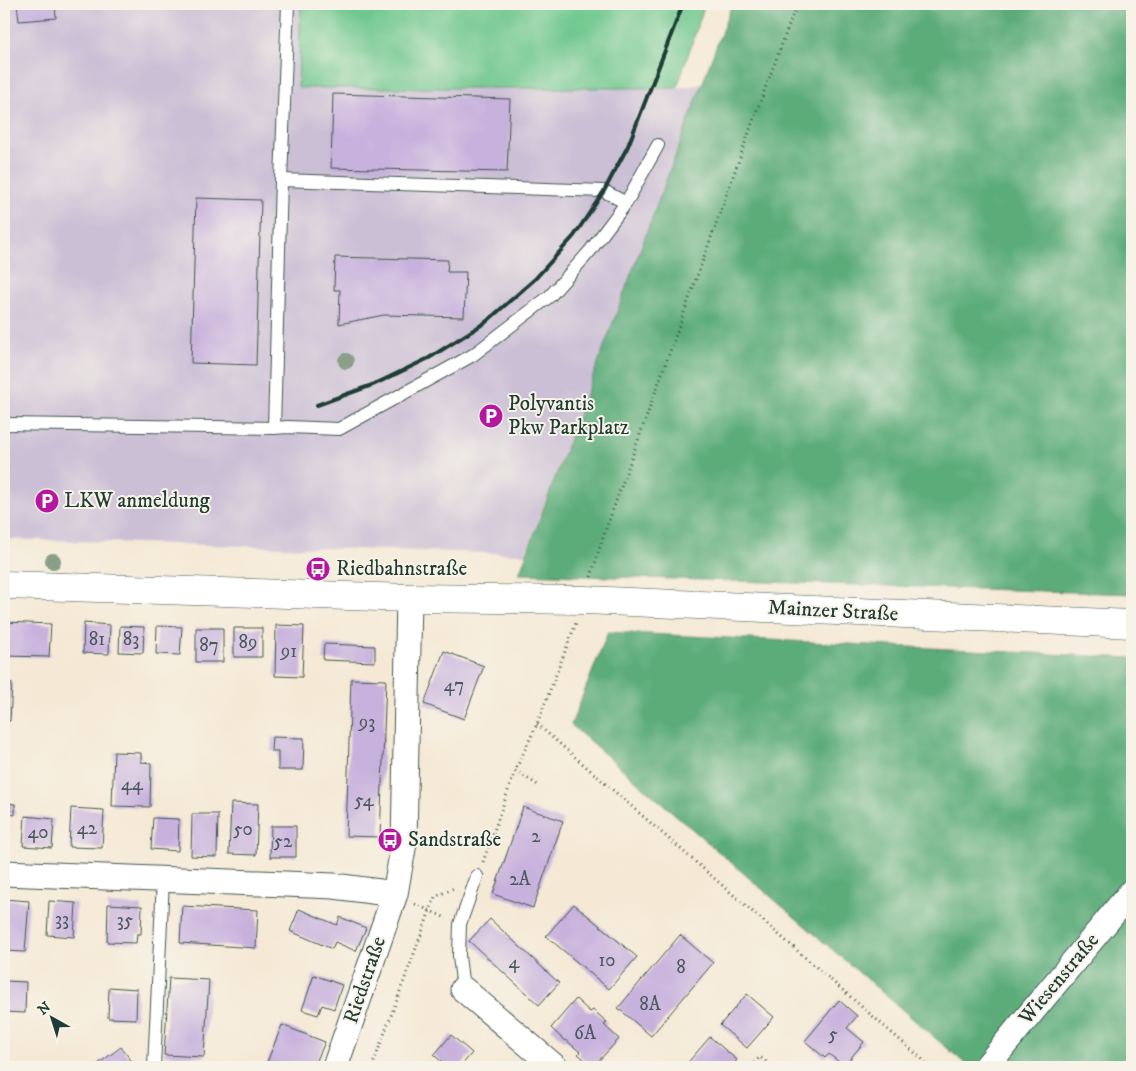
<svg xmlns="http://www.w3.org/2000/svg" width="1136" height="1071" viewBox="0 0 1136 1071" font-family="'IM FELL DW Pica',serif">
<rect width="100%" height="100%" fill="#f7f3e8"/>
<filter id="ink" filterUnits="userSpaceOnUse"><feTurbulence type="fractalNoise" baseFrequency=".02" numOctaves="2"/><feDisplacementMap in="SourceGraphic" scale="10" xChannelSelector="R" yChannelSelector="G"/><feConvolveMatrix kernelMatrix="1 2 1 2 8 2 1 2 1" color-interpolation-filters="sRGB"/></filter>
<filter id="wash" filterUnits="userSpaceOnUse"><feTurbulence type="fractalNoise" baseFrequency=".0096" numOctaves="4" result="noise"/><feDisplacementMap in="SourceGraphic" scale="20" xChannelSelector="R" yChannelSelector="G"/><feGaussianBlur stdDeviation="1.12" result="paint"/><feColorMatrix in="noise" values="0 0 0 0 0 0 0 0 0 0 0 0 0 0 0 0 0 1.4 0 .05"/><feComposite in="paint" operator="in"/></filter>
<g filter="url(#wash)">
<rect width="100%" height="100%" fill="#f5e9d5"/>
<path fill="#cbbfd5" d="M4 4H301L298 88H677L704 84 525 554 4 539Z"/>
<path fill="#70c88e" stroke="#488261" d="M301 4H705L677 88H298Z"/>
<path fill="#5cac79" stroke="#3e7456" d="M732 4H1132V594L519 574Z
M608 632 1132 658V1067H969L571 725Z"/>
<g id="blocks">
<path fill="#c7b1dd" d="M17 4H55L56 18 19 21Z
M333 94 510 99 507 172 331 168Z
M196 198 261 200 256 365 191 363Z
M335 257 448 260 447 272H466L464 317 384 315 339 324 340 290H334Z
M4 622 51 624 49 657 4 656Z
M84 623 110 625 109 654 83 653Z
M276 625 304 626 302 677 275 676Z
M120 626 144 627 143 653 119 652Z
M157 626 182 627 180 655 156 654Z
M196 628H223V662H196Z
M234 628H262V657H234Z
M324 644 375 646V662L323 660Z
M444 651 484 666 464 719 424 704Z
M351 679 386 680 380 837 346 836Z
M4 683H12L10 721H4Z
M272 737 304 738 303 770H278V751H271Z
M114 752 141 753V762L151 763 150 807 112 806Z
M4 803 15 804V815L7 814 5 846H4Z
M231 803 258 804 256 855 229 854Z
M523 807 563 821 533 908 493 894Z
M71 808 104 810 102 848 69 847Z
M192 814H218L217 857 191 856Z
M25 816 54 819 52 848 23 846Z
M153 818 179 819 178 851 151 849Z
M271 826H296V857H270Z
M4 899 29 901 25 952 4 951Z
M49 901 76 903 74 937 47 935Z
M108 904 142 906 141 934H137L136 943 107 942Z
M574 904 637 957 609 989 546 936Z
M182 906 258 910 256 948 180 943Z
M299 909 337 925 340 917 366 928 356 951 335 942 332 949 290 931Z
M490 919 559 983 539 1005 469 941Z
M680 935 713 963 651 1036 618 1008Z
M314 975 342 985 334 1009 322 1005 318 1015 302 1010Z
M169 978 209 980 204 1057 164 1055Z
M4 981 26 982 25 1013 4 1012Z
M109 987 137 989 136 1019 108 1018Z
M747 994 774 1017 747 1048 720 1025Z
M576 999 590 1012 593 1010 607 1022 604 1025 619 1039 593 1067 578 1054 580 1052 566 1040 565 1041 551 1028Z
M839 1000 857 1016 847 1028 864 1042 844 1066 829 1054 825 1058 805 1041Z
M282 1025 325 1042 314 1067 308 1066V1067H265Z
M451 1035 472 1053 460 1067H448L434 1055Z
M710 1037 737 1060 731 1067H684Z
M121 1047 136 1067H94Z"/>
</g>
</g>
<g filter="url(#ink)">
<use href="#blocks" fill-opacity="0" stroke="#3f574c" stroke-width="1"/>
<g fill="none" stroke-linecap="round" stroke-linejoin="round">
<defs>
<path id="service" d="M281 180 604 191 626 203
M4 424 274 428 281 180 288 4
M274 428 288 427 339 429 473 355 550 296 590 251 626 203 658 145
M463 989 459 956 460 924 477 876
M154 1067 163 880"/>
<path id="minor" d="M4 873 334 886 395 894
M463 989 555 1067
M335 1067 395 894 404 843 409 598
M986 1067 1132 891"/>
<path id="secondary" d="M4 585 409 598 585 600 1132 624"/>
</defs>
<use href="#service" stroke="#3f574c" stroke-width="14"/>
<use href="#minor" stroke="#3f574c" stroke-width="27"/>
<use href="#secondary" stroke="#3f574c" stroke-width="29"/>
<path stroke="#3f574c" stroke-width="3" stroke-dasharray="1 4" stroke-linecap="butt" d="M591 577 602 540 757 110 797 4
M537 724 931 1067
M515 771 538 785
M483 862 515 771 537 724 576 623
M415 904 446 918
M372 1067 435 897 456 887
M751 1067 760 1057 773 1067"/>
<use href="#service" stroke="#fff" stroke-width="12"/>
<use href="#minor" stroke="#fff" stroke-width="25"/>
<use href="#secondary" stroke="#fff" stroke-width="28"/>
<path stroke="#1f3d34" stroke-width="4" d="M317 405 375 384 429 358 486 322 535 279 574 236 604 191 628 146 683 4"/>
</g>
<g fill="#8a9e89">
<circle cx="346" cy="361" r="8"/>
<circle cx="53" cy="561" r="8"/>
</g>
</g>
<defs>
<symbol id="parking-disc" viewBox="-11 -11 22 22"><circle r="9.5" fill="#b5179e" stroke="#f7f3e8"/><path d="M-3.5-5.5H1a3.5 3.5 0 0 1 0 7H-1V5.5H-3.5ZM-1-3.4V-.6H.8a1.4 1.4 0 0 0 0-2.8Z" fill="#fff"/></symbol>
<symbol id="bus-disc" viewBox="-11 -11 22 22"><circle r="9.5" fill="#b5179e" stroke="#f7f3e8"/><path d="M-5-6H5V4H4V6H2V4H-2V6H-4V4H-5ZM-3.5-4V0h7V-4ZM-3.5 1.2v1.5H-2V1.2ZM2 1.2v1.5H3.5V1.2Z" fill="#fff"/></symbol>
</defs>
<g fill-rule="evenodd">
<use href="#parking-disc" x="477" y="402" width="28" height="28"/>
<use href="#parking-disc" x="33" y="487" width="28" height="28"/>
<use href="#bus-disc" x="304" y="555" width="28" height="28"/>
<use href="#bus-disc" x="376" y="826" width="28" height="28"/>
</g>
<g text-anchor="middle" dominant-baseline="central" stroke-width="4" stroke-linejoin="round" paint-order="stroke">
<g font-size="19" fill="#495a5e">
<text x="97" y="639">81</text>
<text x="131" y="639">83</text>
<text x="248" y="642">89</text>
<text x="209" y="645">87</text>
<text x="289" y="651">91</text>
<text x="454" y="685">47</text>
<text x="367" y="722">93</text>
<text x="132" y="784">44</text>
<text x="364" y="800">54</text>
<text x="87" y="828">42</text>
<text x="243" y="829">50</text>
<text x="38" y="832">40</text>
<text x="536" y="836">2</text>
<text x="283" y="841">52</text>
<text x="520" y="879">2A</text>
<text x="62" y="919">33</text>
<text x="125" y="920">35</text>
<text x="607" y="960">10</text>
<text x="514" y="962">4</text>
<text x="681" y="967">8</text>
<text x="650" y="1004">8A</text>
<text x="585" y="1033">6A</text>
<text x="833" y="1034">5</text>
</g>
<g font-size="21" fill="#1f3d34" stroke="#f7f3e8" text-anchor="start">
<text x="508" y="404">Polyvantis<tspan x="508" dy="24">Pkw Parkplatz</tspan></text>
<text x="64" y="501">LKW anmeldung</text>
<text x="336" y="569">Riedbahnstraße</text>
<text x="408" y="840">Sandstraße</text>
</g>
<g font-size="21" fill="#1f3d34" stroke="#f7f3e8">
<text transform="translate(833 611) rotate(3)">Mainzer Straße</text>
<text transform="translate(1059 979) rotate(-50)">Wiesenstraße</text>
<text transform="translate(365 980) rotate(-71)">Riedstraße</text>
</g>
</g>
<rect width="1136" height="1071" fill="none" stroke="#f7f3e8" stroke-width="20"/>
<g transform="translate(52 1018) rotate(321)" stroke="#f7f3e8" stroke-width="4" paint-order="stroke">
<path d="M0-4L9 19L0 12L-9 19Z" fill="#1f3d34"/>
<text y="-8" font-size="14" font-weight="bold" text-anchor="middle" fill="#1f3d34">N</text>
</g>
</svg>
